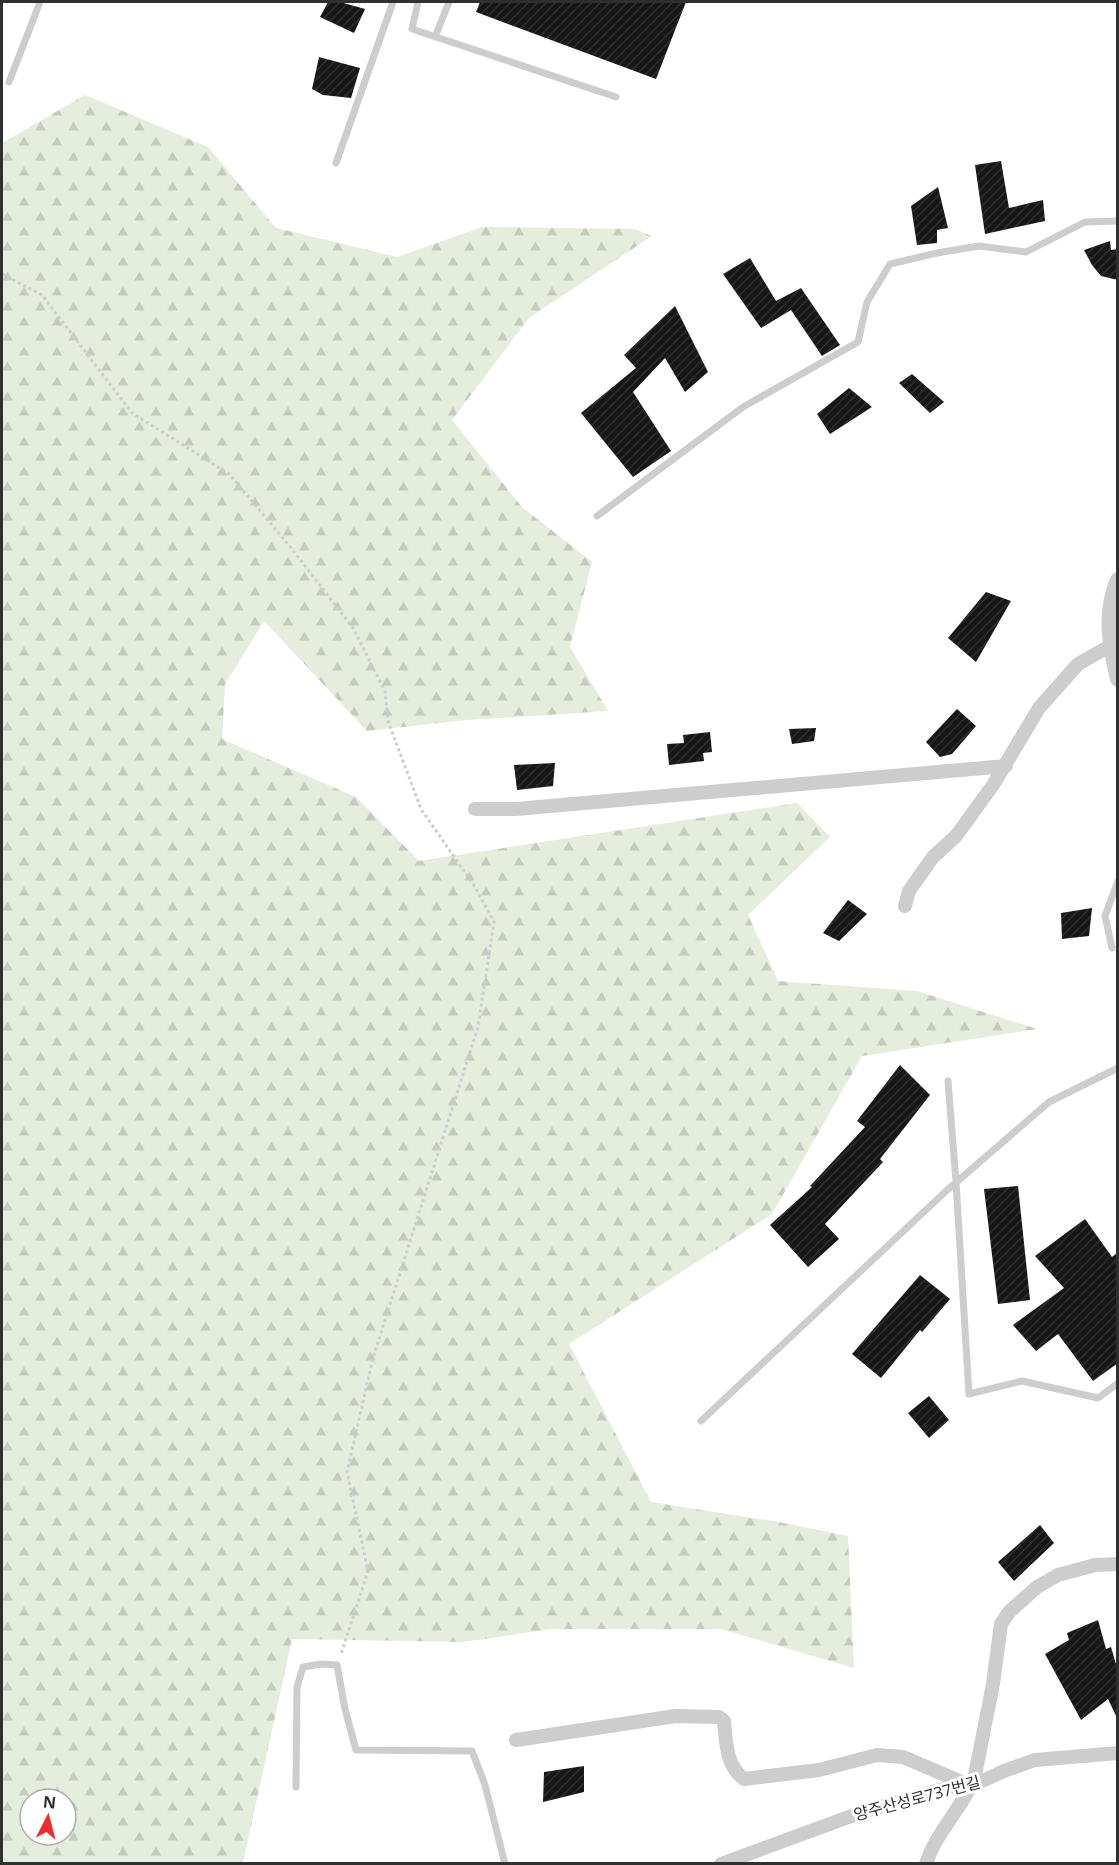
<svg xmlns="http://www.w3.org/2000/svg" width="1119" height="1865" viewBox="0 0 1119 1865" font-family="'Open Sans','Noto Sans KR',sans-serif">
<defs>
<pattern id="forest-firs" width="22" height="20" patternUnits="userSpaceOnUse" patternTransform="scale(1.5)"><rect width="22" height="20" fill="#e5eddd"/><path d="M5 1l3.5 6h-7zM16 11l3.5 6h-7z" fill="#c5ccbe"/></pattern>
<pattern id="building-hatch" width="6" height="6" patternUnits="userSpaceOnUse" patternTransform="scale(1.5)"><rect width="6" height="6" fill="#171717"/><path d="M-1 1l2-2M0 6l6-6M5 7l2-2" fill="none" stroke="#303030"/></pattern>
</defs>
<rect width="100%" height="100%" fill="#fff"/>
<path fill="url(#forest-firs)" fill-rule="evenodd" d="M85 95 208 147 276 228 397 257 482 227 635 229 652 236 529 318 452 420 522 507 592 562 570 647 608 711 467 720 367 731 264 621 225 684 222 739 356 797 419 861 797 803 830 837 748 915 778 981 917 991 1037 1029 862 1056 772 1214 569 1344 651 1502 779 1522 848 1536 854 1668 721 1629H552L463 1642 292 1639 243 1863H2V143ZM30 1799H66V1835H30Z"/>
<path fill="url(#building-hatch)" d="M328 2H340L365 9 354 33 320 17Z
M480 2H686L656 79 476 12Z
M319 57 360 68 351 98 323 95 312 89Z
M1001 161 1009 208 1043 200 1045 221 985 234 975 165Z
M938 187 948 228 937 230V243L917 245 911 206Z
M1110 241 1111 250 1118 249V280L1101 276 1092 265 1084 250Z
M750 258 776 301 801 288 840 345 822 356 791 310 761 328 723 274Z
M675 306 708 372 685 392 665 358 633 392 671 451 633 477 581 413 636 368 624 355Z
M912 374 944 402 930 413 899 383Z
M849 388 872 407 830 434 817 414Z
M986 592 1011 601 976 662 948 638Z
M957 709 976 726 952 754 940 757 926 742Z
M816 728 814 741 792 744 789 729Z
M710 732 712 752 703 753 704 761 669 765 667 744 684 743 683 735Z
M555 763 553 786 517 790 514 765Z
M848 900 867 914 839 941 823 933Z
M1092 908 1089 936 1062 939 1061 913Z
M900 1065 930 1095 880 1159 883 1162 825 1224 839 1239 808 1267 770 1225 812 1187 810 1186 865 1127 857 1121Z
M1018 1186 1030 1300 998 1304 984 1189Z
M1085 1219 1112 1257 1118 1252V1363L1093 1381 1058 1334 1036 1351 1013 1325 1064 1288 1035 1256Z
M920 1275 950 1299 922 1332 920 1330 881 1378 852 1354Z
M929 1396 949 1420 929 1438 908 1413Z
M1040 1525 1054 1543 1014 1581 998 1562Z
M1098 1620 1106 1649 1111 1647 1118 1671V1720L1108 1699 1081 1720 1045 1654 1069 1640 1067 1633Z
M584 1766V1792L543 1802 544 1772Z"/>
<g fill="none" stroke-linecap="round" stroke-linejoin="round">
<path stroke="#cdcdcd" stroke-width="3" stroke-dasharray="3 3" stroke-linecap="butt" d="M2 274 42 295 132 413 229 474 288 544 353 628 385 691 388 721 421 809 475 887 494 922 478 1027 373 1358 347 1472 368 1571 341 1654"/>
<path stroke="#cdcdcd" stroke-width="7" d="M418 2 412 29 616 97
M435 37 449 2
M9 82 40 2
M336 163 393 2
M597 516 743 407 858 342 867 302 890 264 937 253 979 246 1026 252 1085 222 1118 221
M1112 948 1105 916 1118 881
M948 1081 956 1182 969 1394 1022 1381 1098 1398 1118 1383
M701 1421 945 1192 1049 1102 1118 1068
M296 1787 297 1687 303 1667 321 1664 337 1665 345 1709 356 1750 472 1751 485 1785 505 1864"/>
<path stroke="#cdcdcd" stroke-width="14" d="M475 809H516L1006 766
M905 906 909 891 933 857 956 836 993 785 1039 708 1078 664 1110 646
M516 1740 676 1716 719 1717 724 1721C726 1742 726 1766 744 1779L819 1770 877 1755 903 1757 971 1786
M721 1864 865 1811 950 1787 971 1786 1004 1771 1035 1760 1118 1753
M926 1864C935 1833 964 1807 975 1775L993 1684 1001 1624 1009 1612 1037 1587 1058 1575 1095 1565 1118 1564"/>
<path stroke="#cdcdcd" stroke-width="16" d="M1118 580C1104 612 1110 646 1118 679"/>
</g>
<g text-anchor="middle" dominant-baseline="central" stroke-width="6" stroke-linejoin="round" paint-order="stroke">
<g font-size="16" fill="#303030" stroke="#fff">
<text transform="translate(917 1798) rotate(-15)">양주산성로737번길</text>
</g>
</g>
<rect width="1119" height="1865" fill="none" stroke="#303030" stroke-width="6"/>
<g transform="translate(48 1817) rotate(6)"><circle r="28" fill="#ffffff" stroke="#acacac" stroke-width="1.5"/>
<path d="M0-4.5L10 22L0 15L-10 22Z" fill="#ec2c2f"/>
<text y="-9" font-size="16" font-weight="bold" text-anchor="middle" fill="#303030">N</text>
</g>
</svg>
